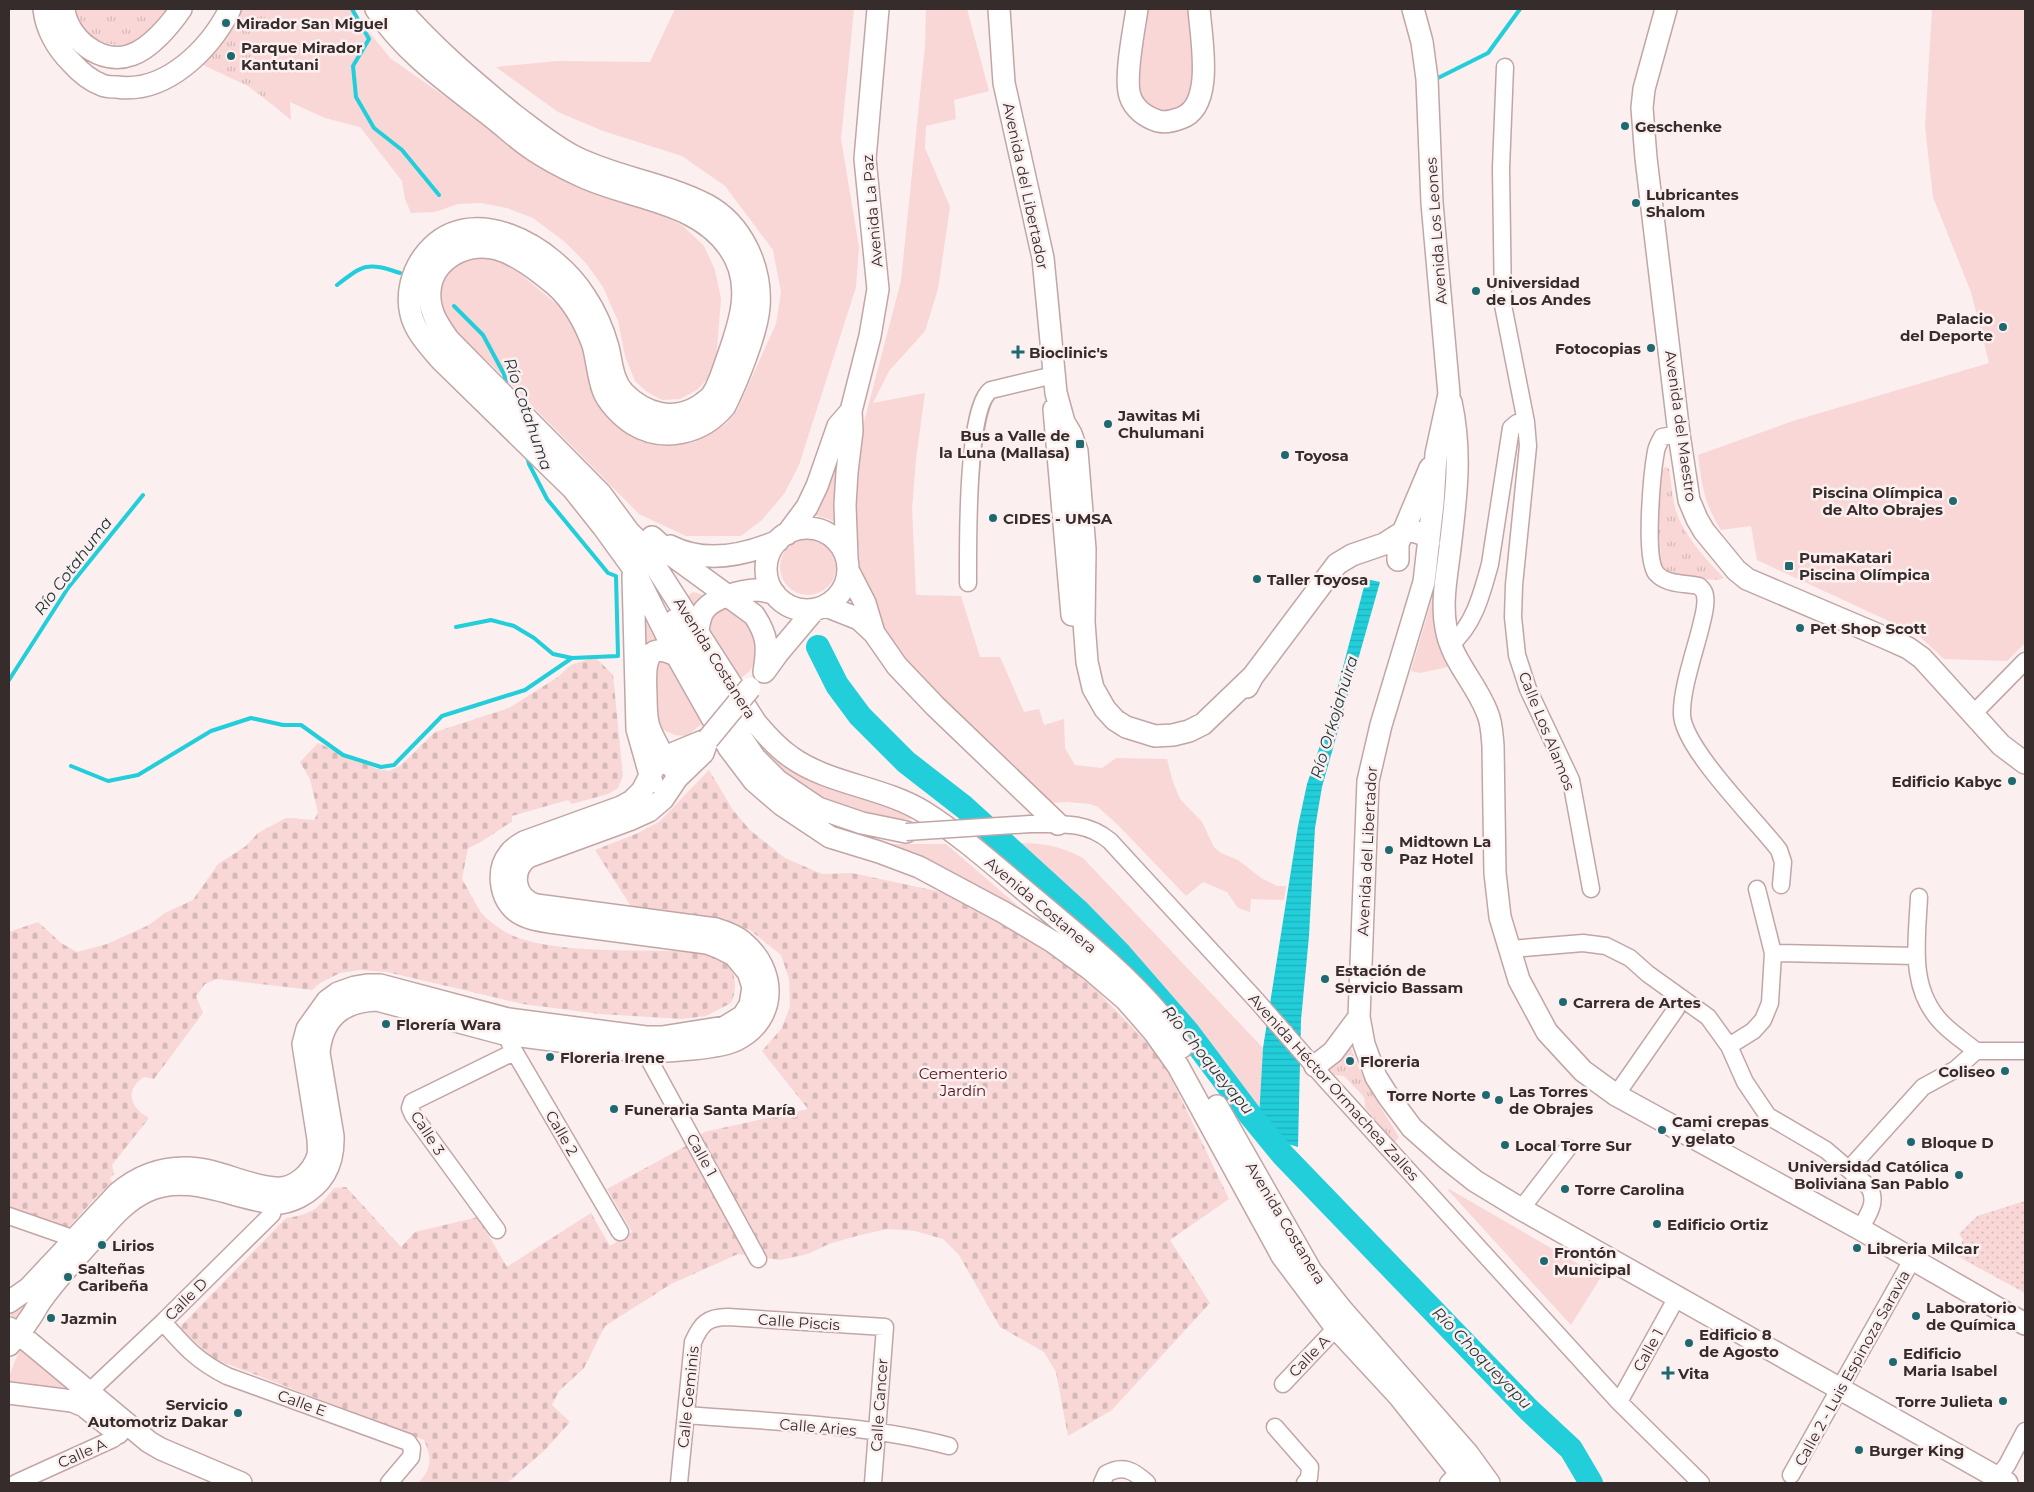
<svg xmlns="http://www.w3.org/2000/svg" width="2034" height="1492" viewBox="0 0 2034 1492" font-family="Montserrat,sans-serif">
<defs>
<pattern id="cemetery-stones" width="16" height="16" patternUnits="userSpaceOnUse" patternTransform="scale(1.25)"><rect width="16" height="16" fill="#f8d7d6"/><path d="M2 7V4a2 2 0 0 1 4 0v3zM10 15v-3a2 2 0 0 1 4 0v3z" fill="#d5b9b8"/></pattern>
<pattern id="park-tufts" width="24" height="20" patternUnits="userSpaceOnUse" patternTransform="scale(1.25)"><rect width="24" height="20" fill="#f8d7d6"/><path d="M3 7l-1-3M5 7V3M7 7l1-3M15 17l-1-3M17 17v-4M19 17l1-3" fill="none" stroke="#d5b9b8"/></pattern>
<pattern id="garden-dots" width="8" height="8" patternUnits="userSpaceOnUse" patternTransform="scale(1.25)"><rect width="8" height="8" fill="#f8d7d6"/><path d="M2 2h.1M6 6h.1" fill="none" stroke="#d5b9b8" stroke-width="1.8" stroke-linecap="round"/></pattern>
<pattern id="water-rules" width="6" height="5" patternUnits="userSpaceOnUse" patternTransform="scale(1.25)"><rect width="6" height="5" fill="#21ceda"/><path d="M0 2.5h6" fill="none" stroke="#1eb1bb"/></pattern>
</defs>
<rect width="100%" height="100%" fill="#fbefef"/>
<path fill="#f8d7d6" d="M268 9H354L366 28 390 58 556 175 657 212 683 226 704 246 715 270 721 299 716 361 708 378 697 390 680 399 662 400 647 392 635 381 625 356 618 321 603 287 586 263 565 242 533 218 507 208 481 203 458 204 435 212 411 213 405 199 402 181 360 127 325 118 290 102 291 120 269 102C271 89 257 78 257 66 255 45 265 29 268 9Z
M675 9H854L841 139 859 247 856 287 799 465 784 494 762 520 741 536H686L639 514 493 366 455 334 437 298 449 264 470 256 493 257 511 266 560 307 570 318 579 335 605 414 618 428 631 435 658 445 673 446 694 442 726 424 737 410 776 324 781 292 773 250 725 186 682 156 603 131 558 112 496 67 557 61 650 62Z
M926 9H967L989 91 954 100 956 119 926 126 925 148 950 207 938 289 925 331 889 371 873 403 925 393 916 459 912 509 916 595 961 596 980 657H1000L1024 712 1039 709 1044 725 1064 719 1065 748 1075 765 1102 768 1116 758 1167 759 1173 782 1180 799 1202 822 1214 847 1221 853 1238 860 1261 878 1277 886H1286L1284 900 1251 899 1250 912 1238 908 1227 892 1203 882 1186 896 1118 825 1098 807 1090 804 1067 802 1050 803 903 663 881 627 862 583 855 536 852 494 858 445 901 281 925 46Z
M1146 9H1191L1194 82 1189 95 1182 104 1170 110H1159L1149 104 1140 95 1137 81Z
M1932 9H2025V643L2007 661 1944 659 1917 634 1757 560 1751 526 1721 530C1704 503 1702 486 1698 455L1793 421 1989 363 1971 292 1933 197 1925 127Z
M845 429 838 525 829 519 814 515Z
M1443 501H1445L1435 625 1439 641 1452 666 1420 673 1411 671 1432 599Z
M780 567a28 28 0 1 1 56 0a28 28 0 1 1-56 0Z
M636 591 664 644 639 659Z
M693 592 707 596 694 611 685 598Z
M724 608C748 614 765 643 752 667 749 673 742 677 737 681L707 631 708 617Z
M659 660 672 663 706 720 687 736 675 735 659 728 654 716V666Z
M730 693 751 728 916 819C906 819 895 820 885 819 841 812 784 786 758 747 747 731 739 711 730 693Z
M1005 843C1038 843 1054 843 1083 858L1263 1048 1258 1135 1179 1021 1147 983 1083 912Z
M881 844H946L1033 919Z
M1449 1189 1601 1277 1571 1325 1448 1190Z
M41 1284 16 1321 9 1314V1309Z
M20 1349H22L73 1393 9 1383C9 1371 16 1361 20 1349Z"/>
<path fill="url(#cemetery-stones)" d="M595 657 613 675 623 776 618 788 608 794 572 804 568 800 512 816V822C497 830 485 842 468 848L462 879C469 890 474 902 481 912 484 918 504 932 511 935 549 952 620 950 662 951 678 951 697 947 712 953 734 963 740 983 731 1003L706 1016 682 1019 600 1014 523 1004 387 972 360 970 340 973 320 983 312 990 217 979 205 984 196 996 203 1013 154 1079 144 1077C124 1090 130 1108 149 1118L112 1165 114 1174 110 1178 112 1182 96 1197 69 1227 64 1228 9 1208V932L38 922 61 943 77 952 107 944 149 925 165 913 193 900 218 864 246 846 258 833 286 818 314 820 318 813 310 779 300 762 318 743 377 769 389 771 401 765 435 732 509 708 558 677 571 665Z
M709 770 733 810 750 830 785 858 822 874 852 873 946 893 1021 929 1074 967 1152 1048 1163 1061 1229 1199 1170 1240 1210 1303 1112 1410 1068 1436 1056 1372 1044 1352 1000 1327 959 1255 943 1239 915 1231 888 1229 860 1235 829 1244 808 1254 780 1260 738 1254 671 1284 605 1326 584 1368 559 1391 552 1405 570 1422 545 1450 507 1483H418C432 1469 432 1458 424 1440L215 1359 179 1328 286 1218C314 1214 317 1209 334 1188L346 1187 401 1247 415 1232 478 1217 507 1267 591 1213 610 1246 632 1232 607 1189 693 1142 704 1132 808 1109 762 1051 782 1028 790 1006 789 979 781 955 750 930 731 923 634 911 595 850 636 834 659 822Z"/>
<path fill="url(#park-tufts)" d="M75 9H168C159 21 150 35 135 42 111 52 78 36 75 9Z
M235 9H268C265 29 255 45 257 66 257 78 271 89 269 102L248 86 201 64Z
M1665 467 1669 469C1671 482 1672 495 1675 508 1683 535 1705 558 1724 578L1718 580C1700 579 1672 583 1662 565L1658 524 1662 470Z
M1349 1042C1359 1076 1381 1107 1399 1137L1394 1143 1365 1107 1364 1097 1344 1076 1334 1075 1330 1070V1065Z"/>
<path fill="url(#garden-dots)" d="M2025 1201V1293L1957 1256 1963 1239 1959 1234 1977 1216Z"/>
<path fill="url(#water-rules)" d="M1366 579 1380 582 1322 787 1315 828 1309 936 1301 1020 1298 1147 1258 1135 1263 1048 1298 826 1307 784 1331 713Z"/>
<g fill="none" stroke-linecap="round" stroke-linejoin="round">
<path stroke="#21ceda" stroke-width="4" d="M352 9 369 39 353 66 356 97 374 128 402 150 439 195
M1436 79 1488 53 1520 9
M337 285C364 264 367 262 400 273
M454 306 483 335 504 374 507 387
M456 627 491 620 514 626 534 638 553 654 572 658
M9 680 68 588 143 495
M71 766 108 781 138 775 211 731 251 718 283 725H301L343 755 381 767 394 765 442 716 525 690 572 658 618 656 616 576 608 573 547 499 529 464 527 456"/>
<path stroke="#21ceda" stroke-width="24" d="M818 647 837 685 860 716 906 762 964 807 1077 910 1121 955 1187 1031 1251 1116 1283 1155 1528 1409 1571 1449 1591 1483"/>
<defs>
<path id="minor" d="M1505 67 1501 168 1503 305 1526 422 1528 446 1514 585 1513 617 1517 655 1528 689 1571 780 1591 889
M1679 434 1662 437C1660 441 1657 446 1656 451 1652 473 1644 557 1656 573 1666 585 1685 583 1699 586 1702 589 1705 592 1705 596 1707 605 1703 617 1701 626 1695 651 1681 690 1682 715 1684 749 1756 820 1779 850L1783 862 1781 885
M968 583C968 550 966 406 991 390L1054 375
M1450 645C1474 626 1482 593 1490 564L1511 428 1517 423 1526 422
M1972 715 2025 661
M1030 824C1059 824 1086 821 1110 841L1257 1001 1325 1079 1619 1402 1701 1483
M1919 897C1917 942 1908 989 1943 1024 1953 1034 1965 1042 1976 1051
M1510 949 1583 943 1606 946 1630 958 1648 974 1708 1017 1729 1046 1745 1082 1768 1116 1826 1150 1869 1187C1878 1202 1868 1215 1860 1229
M1773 953 1916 956
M510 1044 620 1232
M1729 1046 1753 1031 1763 1020 1770 1003 1773 953 1757 889
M1976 1051H2025
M645 1052 758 1259
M1616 1095 1676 1009
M1849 1169 1923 1087 1956 1069 1976 1051
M1521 1209 1568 1148
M9 1216 75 1239
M497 1230 413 1115 410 1108 412 1102 514 1052
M163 1322C185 1347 197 1361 227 1376L408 1442 412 1448 411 1457 389 1483
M1283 1384 1336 1328
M90 1391 163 1322 272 1214 275 1203
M1619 1402 1677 1297
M686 1415C772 1422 866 1424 949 1446
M1275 1427 1310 1467 1309 1478 1305 1483
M1791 1475 1912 1260
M16 1483 113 1439 119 1434
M679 1483 693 1342C701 1324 707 1317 728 1317L885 1327 873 1483
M1102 1483 1106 1474C1123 1464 1134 1471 1147 1483
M1448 1483 1459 1472
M1993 1483 2007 1465 2025 1431"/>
<path id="major" d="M44 9C46 29 57 48 71 62 79 71 91 81 102 85 106 87 113 87 117 87 166 94 210 49 230 9
M64 9C67 38 101 66 131 55 150 49 170 25 181 9
M376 9C405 54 451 85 493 118 506 128 518 140 532 149 548 160 564 168 581 176 629 199 696 200 729 248 754 283 740 323 727 359 723 370 719 385 712 395 709 399 703 403 699 406 673 422 645 414 624 393 612 380 612 363 608 347 603 329 595 311 585 296 554 247 469 196 424 256 412 272 406 294 411 314 415 332 430 347 441 360L573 489 604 528 633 568 677 656 729 748 754 781 782 805 830 837 879 852 919 867 1003 912 1053 942 1090 969 1126 1000 1154 1032 1178 1066 1282 1256 1336 1328 1398 1395 1468 1483
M400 9C434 48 473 81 513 114 533 129 553 146 575 157 617 178 665 183 707 205 742 224 762 267 759 307 757 333 737 382 725 406 703 433 664 443 633 424 622 417 607 402 603 390 598 376 597 360 593 345 585 323 573 301 555 285 538 271 518 255 497 249 463 240 427 263 430 299 431 315 440 327 449 340L601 494 629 532 641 544 756 723C767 736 778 748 791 757 828 784 884 787 924 812 962 836 996 867 1031 896 1076 934 1123 971 1161 1016 1169 1025 1176 1037 1182 1047
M999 9 1004 83 1043 258 1056 393 1064 422 1071 434 1077 451 1085 549 1084 622 1087 662 1093 688 1105 709 1115 720 1126 727 1155 736 1173 735 1189 731 1203 724 1253 676
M1137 9C1134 30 1124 78 1130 96 1134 109 1146 117 1158 121 1165 123 1173 121 1181 118 1215 106 1201 38 1199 9
M1413 9 1422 42 1427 79 1432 203 1449 394 1436 454 1433 503 1424 582 1381 725 1368 781 1359 1017 1364 1044 1376 1077 1388 1096 1412 1128 1446 1158 1475 1181 1521 1209 2007 1483
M1666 9 1644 89 1642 108 1646 158 1679 434 1689 500 1697 519 1704 531 1736 570 1747 579 1888 639 1908 648 1922 658 2001 745 2025 763
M1451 402C1462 452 1456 498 1450 548 1447 574 1441 602 1446 628 1451 660 1476 683 1487 712 1492 723 1492 735 1493 746L1495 873 1500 917 1519 980 1547 1032 1583 1071 1616 1095 1860 1229 2025 1324
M1054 409 1072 615
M766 569a41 41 0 1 1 82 0a41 41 0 1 1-82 0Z
M787 534 807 507 817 486 838 426 851 411
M652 537 673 556 754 615C768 636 768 647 764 672
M670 546C705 564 743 556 778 541
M847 558 845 505 847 472 852 431 851 411 870 336 878 289 865 159 878 9
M1398 560V544L1430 468
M848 570 865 603 874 633 897 666 935 706 1058 824
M633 575 637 729 652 782
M826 606 859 619 874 633
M675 620 742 739 755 758 778 781 818 808 862 823 906 832
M698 631C699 623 700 615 705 609 715 597 741 591 755 590 761 590 769 592 775 594
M765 671 778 653 815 609
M1247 687 1253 676 1337 564 1352 555 1384 544 1398 535 1410 530 1425 535 1429 542
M665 762C661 748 651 737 648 723 646 714 646 704 646 695 645 672 642 637 677 656
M665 762 674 753 708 739
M677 778 703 753 708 739
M1315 1066 1333 1052 1359 1017
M1217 1106 1311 1271 1343 1311 1468 1454 1489 1483
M9 1302 29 1288 118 1193C138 1176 163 1167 189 1168 218 1169 246 1186 275 1188 294 1190 313 1173 318 1155 319 1150 318 1144 318 1139L303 1044 307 1029 327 1001 338 993 355 987 367 985H380L508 1019 646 1037H662L725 1027 743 1016 750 1005 753 987 748 972 734 955 720 948 707 943 549 922C537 920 525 918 516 911 500 898 496 870 509 854 513 848 519 845 524 842L621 807 632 801 642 791 655 766 665 762 674 768 677 778 663 799 649 811 629 820 528 857C510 870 513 898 536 905L716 929C726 932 735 935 743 942 777 970 778 1019 736 1040 718 1049 666 1051 645 1052L504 1034 377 1000C342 1001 322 1018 319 1053L333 1136C334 1164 324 1184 299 1197 291 1201 282 1204 273 1203 232 1198 188 1172 147 1191 125 1201 110 1220 94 1238 75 1259 56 1279 40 1302 36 1308 33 1315 28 1321 23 1330 15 1337 9 1345
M9 1328 18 1333 149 1442 161 1449 241 1483
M9 1393 72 1401 84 1406 118 1433"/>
</defs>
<use href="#minor" stroke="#c2a6a6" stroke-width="19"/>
<use href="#major" stroke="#c2a6a6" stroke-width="24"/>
<use href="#minor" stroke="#fff" stroke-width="16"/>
<use href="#major" stroke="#fff" stroke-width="21"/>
<defs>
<path id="minor-bridge" d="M906 832 1030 824"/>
<path id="major-bridge" d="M708 739 750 688"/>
</defs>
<use href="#minor-bridge" stroke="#c2a6a6" stroke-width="19" stroke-linecap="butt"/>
<use href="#major-bridge" stroke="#c2a6a6" stroke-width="24" stroke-linecap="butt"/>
<use href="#minor-bridge" stroke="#fff" stroke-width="16"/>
<use href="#major-bridge" stroke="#fff" stroke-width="21"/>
</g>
<g fill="#1d696f" stroke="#fbefef" stroke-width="2">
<circle cx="226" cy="23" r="5"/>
<circle cx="231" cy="56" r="5"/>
<circle cx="1625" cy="126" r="5"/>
<circle cx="1636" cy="203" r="5"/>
<circle cx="1476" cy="291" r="5"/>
<circle cx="2003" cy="327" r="5"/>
<circle cx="1651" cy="348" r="5"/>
<path d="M1015.5 344.5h5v5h5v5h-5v5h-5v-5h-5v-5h5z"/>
<circle cx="1108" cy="424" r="5"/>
<rect x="1075" y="439" width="10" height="10" rx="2.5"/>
<circle cx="1285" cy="455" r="5"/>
<circle cx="1953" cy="501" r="5"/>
<circle cx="993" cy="518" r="5"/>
<rect x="1784" y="561" width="10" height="10" rx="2.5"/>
<circle cx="1257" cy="579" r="5"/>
<circle cx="1800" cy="628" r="5"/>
<circle cx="2012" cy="781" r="5"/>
<circle cx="1389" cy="850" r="5"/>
<circle cx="1325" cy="979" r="5"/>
<circle cx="1563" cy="1002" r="5"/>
<circle cx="386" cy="1024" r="5"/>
<circle cx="550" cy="1057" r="5"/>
<circle cx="1350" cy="1061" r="5"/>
<circle cx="2005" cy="1071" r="5"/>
<circle cx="1486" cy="1095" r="5"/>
<circle cx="1499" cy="1100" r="5"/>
<circle cx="614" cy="1109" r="5"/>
<circle cx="1662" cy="1130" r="5"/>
<circle cx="1911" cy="1142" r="5"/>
<circle cx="1505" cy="1145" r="5"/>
<circle cx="1959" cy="1175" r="5"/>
<circle cx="1565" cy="1189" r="5"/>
<circle cx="1657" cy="1224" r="5"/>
<circle cx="102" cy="1245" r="5"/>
<circle cx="1857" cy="1248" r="5"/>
<circle cx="1544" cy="1261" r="5"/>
<circle cx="68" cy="1277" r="5"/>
<circle cx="1916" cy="1316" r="5"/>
<circle cx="51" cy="1318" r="5"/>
<circle cx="1689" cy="1343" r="5"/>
<circle cx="1893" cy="1362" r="5"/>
<path d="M1665.5 1365.5h5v5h5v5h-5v5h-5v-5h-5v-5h5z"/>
<circle cx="2003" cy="1401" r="5"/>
<circle cx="238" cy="1413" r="5"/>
<circle cx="1859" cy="1450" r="5"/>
</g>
<g text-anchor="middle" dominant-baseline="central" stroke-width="5" stroke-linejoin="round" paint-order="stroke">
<g font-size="15" font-weight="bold" fill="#372c2c" stroke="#fbefef" text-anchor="start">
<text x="236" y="23">Mirador San Miguel</text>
<text x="241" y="47">Parque Mirador<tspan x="241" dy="17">Kantutani</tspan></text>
<text x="1635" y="126">Geschenke</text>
<text x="1646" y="194">Lubricantes<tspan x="1646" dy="17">Shalom</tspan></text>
<text x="1486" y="282">Universidad<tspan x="1486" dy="17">de Los Andes</tspan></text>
<text x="1993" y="318" text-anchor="end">Palacio<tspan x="1993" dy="17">del Deporte</tspan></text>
<text x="1641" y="348" text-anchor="end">Fotocopias</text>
<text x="1029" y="352">Bioclinic's</text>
<text x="1118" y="415">Jawitas Mi<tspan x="1118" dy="17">Chulumani</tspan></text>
<text x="1070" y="435" text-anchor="end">Bus a Valle de<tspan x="1070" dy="17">la Luna (Mallasa)</tspan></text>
<text x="1295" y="455">Toyosa</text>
<text x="1943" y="492" text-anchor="end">Piscina Olímpica<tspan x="1943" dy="17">de Alto Obrajes</tspan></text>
<text x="1003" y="518">CIDES - UMSA</text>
<text x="1799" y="557">PumaKatari<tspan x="1799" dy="17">Piscina Olímpica</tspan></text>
<text x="1267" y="579">Taller Toyosa</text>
<text x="1810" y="628">Pet Shop Scott</text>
<text x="2002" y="781" text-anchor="end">Edificio Kabyc</text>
<text x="1399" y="841">Midtown La<tspan x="1399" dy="17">Paz Hotel</tspan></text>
<text x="1335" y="970">Estación de<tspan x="1335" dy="17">Servicio Bassam</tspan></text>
<text x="1573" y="1002">Carrera de Artes</text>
<text x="396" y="1024">Florería Wara</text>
<text x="560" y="1057">Floreria Irene</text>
<text x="1360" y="1061">Floreria</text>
<text x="1995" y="1071" text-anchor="end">Coliseo</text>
<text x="1509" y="1091">Las Torres<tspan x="1509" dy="17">de Obrajes</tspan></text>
<text x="1476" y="1095" text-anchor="end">Torre Norte</text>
<text x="624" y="1109">Funeraria Santa María</text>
<text x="1672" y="1121">Cami crepas<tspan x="1672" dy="17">y gelato</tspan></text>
<text x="1921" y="1142">Bloque D</text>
<text x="1515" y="1145">Local Torre Sur</text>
<text x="1949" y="1166" text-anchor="end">Universidad Católica<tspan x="1949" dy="17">Boliviana San Pablo</tspan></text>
<text x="1575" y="1189">Torre Carolina</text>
<text x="1667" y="1224">Edificio Ortiz</text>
<text x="112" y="1245">Lirios</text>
<text x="1867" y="1248">Libreria Milcar</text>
<text x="1554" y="1252">Frontón<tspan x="1554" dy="17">Municipal</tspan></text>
<text x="78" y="1268">Salteñas<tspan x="78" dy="17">Caribeña</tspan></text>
<text x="1926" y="1307">Laboratorio<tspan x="1926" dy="17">de Química</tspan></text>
<text x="61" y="1318">Jazmin</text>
<text x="1699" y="1334">Edificio 8<tspan x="1699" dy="17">de Agosto</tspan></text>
<text x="1903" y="1353">Edificio<tspan x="1903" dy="17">Maria Isabel</tspan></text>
<text x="1678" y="1373">Vita</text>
<text x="1993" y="1401" text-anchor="end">Torre Julieta</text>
<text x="228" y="1404" text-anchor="end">Servicio<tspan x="228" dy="17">Automotriz Dakar</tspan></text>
<text x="1869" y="1450">Burger King</text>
</g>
<g font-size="15" fill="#372c2c" stroke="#fbefef">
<text transform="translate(1026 186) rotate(78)">Avenida del Libertador</text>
<text transform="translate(872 211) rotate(-95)">Avenida La Paz</text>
<text transform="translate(1436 231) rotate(-94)">Avenida Los Leones</text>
<text transform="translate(1681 426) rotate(82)">Avenida del Maestro</text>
<text transform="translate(715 658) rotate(58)">Avenida Costanera</text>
<text transform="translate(1547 731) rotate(68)">Calle Los Alamos</text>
<text transform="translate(1367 851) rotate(-87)">Avenida del Libertador</text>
<text transform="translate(1041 905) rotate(40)">Avenida Costanera</text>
<text transform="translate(1334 1087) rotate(48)">Avenida Héctor Ormachea Zalles</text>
<text transform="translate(428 1133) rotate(57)">Calle 3</text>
<text transform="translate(562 1133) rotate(60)">Calle 2</text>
<text transform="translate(702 1155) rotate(61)">Calle 1</text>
<text transform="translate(1286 1223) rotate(59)">Avenida Costanera</text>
<text transform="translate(186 1299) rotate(-45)">Calle D</text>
<text transform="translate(799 1322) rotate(4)">Calle Piscis</text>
<text transform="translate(1648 1350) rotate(-61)">Calle 1</text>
<text transform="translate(1309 1356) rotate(-46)">Calle A</text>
<text transform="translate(1852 1368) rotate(-61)">Calle 2 - Luis Espinoza Saravia</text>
<text transform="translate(688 1397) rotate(-84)">Calle Geminis</text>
<text transform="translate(302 1403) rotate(20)">Calle E</text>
<text transform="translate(879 1405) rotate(-86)">Calle Cancer</text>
<text transform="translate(818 1427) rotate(5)">Calle Aries</text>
<text transform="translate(82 1453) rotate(-24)">Calle A</text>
</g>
<g font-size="15" fill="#500f17" stroke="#fbefef">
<text x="963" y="1073">Cementerio<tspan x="963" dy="17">Jardín</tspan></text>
</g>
<g font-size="16" font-style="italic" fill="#1c3537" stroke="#fbefef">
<text transform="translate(528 414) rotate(71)">Río Cotahuma</text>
<text transform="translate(73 566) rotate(-53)">Río Cotahuma</text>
<text transform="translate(1334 717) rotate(-73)">Río Orkojahuira</text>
<text transform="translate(1208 1060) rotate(51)">Río Choqueyapu</text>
<text transform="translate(1482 1358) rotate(46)">Río Choqueyapu</text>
</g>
</g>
<rect width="2034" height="1492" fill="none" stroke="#372c2c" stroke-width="20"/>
</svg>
